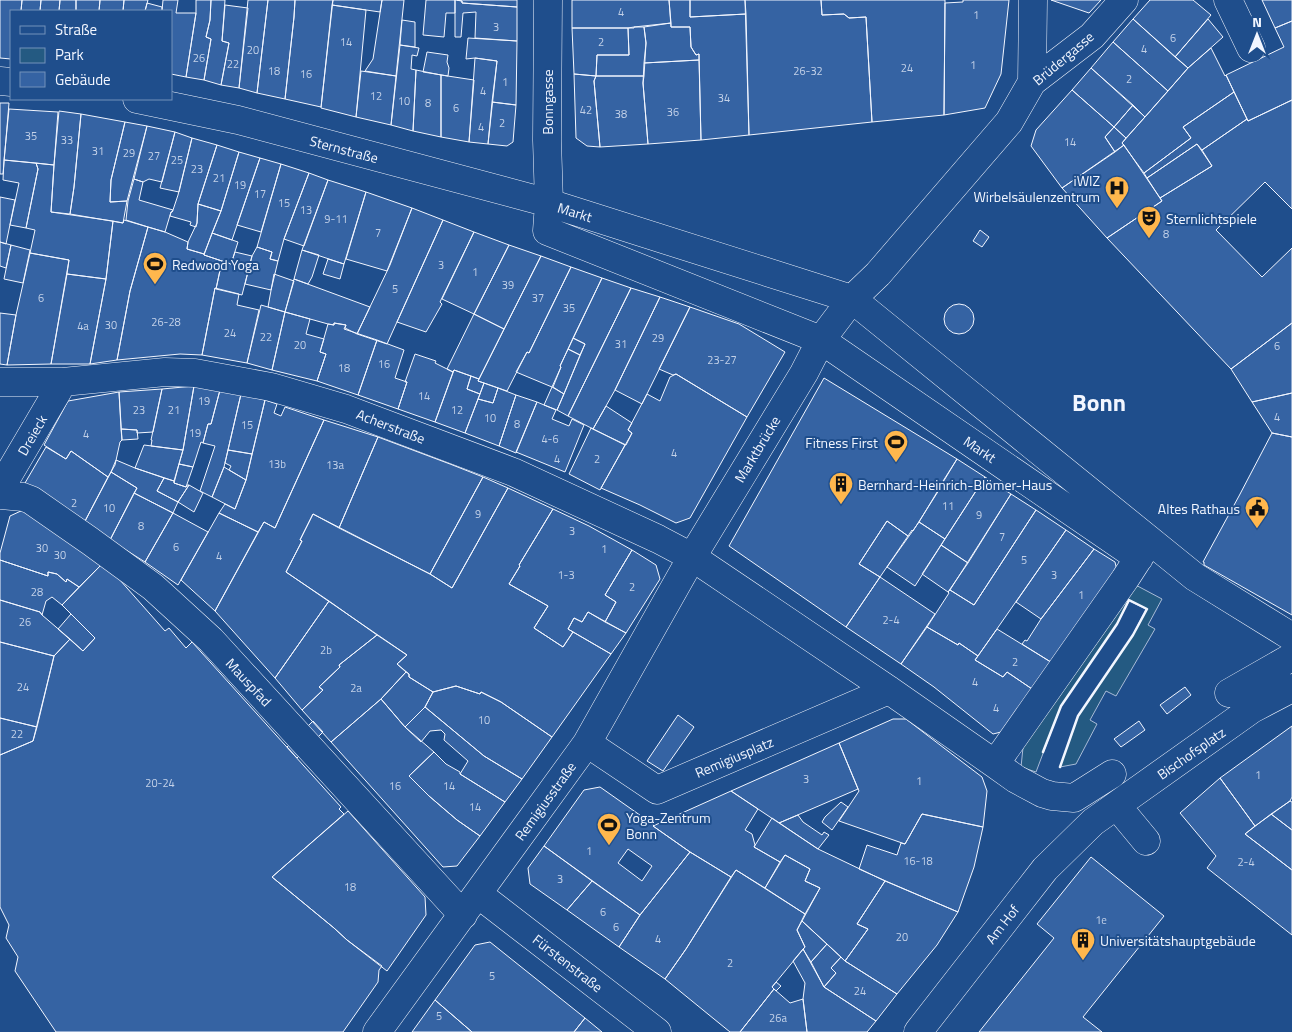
<svg xmlns="http://www.w3.org/2000/svg" width="1292" height="1032" viewBox="0 0 1292 1032" font-family="'Titillium Web',sans-serif">
<rect width="100%" height="100%" fill="#1f4e8c"/>
<path fill="#245a82" stroke="#a8bbd7" d="M1130 582 1162 599 1148 625 1155 629 1116 696 1106 691 1090 720 1097 724 1076 764 1060 767 1078 716 1133 635 1146 609 1129 601 1117 624 1061 706 1036 772 1021 767 1024 738Z"/>
<path fill="#3563a3" stroke="#f2f6ff" fill-rule="evenodd" d="M0 0H22L21 11H11V59L0 58Z
M22 0H41L40 11H21Z
M41 0H60L59 11H40Z
M60 0H76V11H59Z
M76 0H100L99 11H76Z
M100 0H124L123 11H99Z
M124 0H148L145 11H123Z
M163 0H178L176 13H196L186 77 171 74V11H162Z
M196 0H211L210 20 206 37 211 39 204 80 186 77 196 13Z
M211 0H225L222 41 229 43 221 85 204 80 211 39 206 37 210 20Z
M248 0H268L257 93 239 88Z
M268 0H295L294 17 285 99 257 93Z
M295 0H333L321 107 285 99 294 17Z
M333 0H382L380 12 332 5Z
M382 0H404L396 76 365 71 373 59Z
M426 0H455V13H446L444 37 423 35Z
M455 0 462 1V3L517 7V41L475 38 476 12 463 13 461 37H455Z
M457 0H517V7L462 3V1Z
M572 0H669L671 23 634 27V28H572Z
M669 0H690V17L746 14 749 135 701 140 699 54 696 55 691 47 690 27H671Z
M690 0H745L746 14 690 17Z
M745 0H821L822 15 844 14 849 18 866 17 872 122 749 135Z
M821 0H945L944 115 872 122 866 17 849 18 844 14 822 15Z
M963 0H1009L1001 74 985 108 944 115 945 3 963 2Z
M1051 0H1101L1089 13Z
M1150 0H1193L1211 15 1175 57 1133 19Z
M1262 0H1292V21L1275 28Z
M147 3 162 7V11H145Z
M225 5 248 8 239 88 221 85 229 43 222 41Z
M332 5 366 10 356 117 321 108Z
M1133 19 1188 68 1168 91 1113 42Z
M1208 19 1223 37 1188 68 1175 57Z
M402 20 415 22V47L400 45Z
M1292 21V100L1248 121 1226 75 1284 47 1275 28Z
M671 23V27H690L691 47 696 55 699 54V60L644 63 646 43 644 27Z
M634 27H644L646 43 644 76H596L597 55H629L628 28Z
M572 28H628L629 55H597L596 76 574 74Z
M468 38 517 41 516 105 492 102 497 61 475 58 466 59Z
M1113 42 1168 91 1145 117 1091 68Z
M400 45 419 48 417 56 412 55 411 69 416 70 413 131 391 125Z
M1211 48 1225 76 1226 75 1234 92 1183 127 1191 138 1144 173 1122 143 1188 68Z
M427 52 448 55 447 62 449 68 448 76 423 72Z
M475 58 497 61 488 144 469 142Z
M699 60 701 140 648 144 643 83 644 63Z
M1091 68 1133 105 1114 127 1072 90Z
M416 70 441 75V137L413 131Z
M361 71 396 76 391 125 356 117Z
M574 74 596 76 594 81 600 147 587 146 576 138Z
M441 75 474 80 469 142 441 137Z
M596 76H644L643 83 648 144 600 147 594 81Z
M1072 90 1114 127 1105 137 1115 152 1062 188 1031 146 1036 130Z
M1234 92 1247 119 1202 150 1197 144 1147 178 1144 173 1191 138 1183 127Z
M1292 100V209L1265 182 1216 230 1262 277 1292 248V323L1231 369 1107 238 1162 201 1160 198 1212 166 1202 150 1247 119 1248 121Z
M492 102 516 105 513 142 507 146 488 144Z
M0 103H9L3 174H0Z
M1133 105 1145 117 1126 138 1114 127Z
M9 109 58 112 54 165 4 160Z
M59 111 81 114 74 187 70 214 51 212 54 165Z
M81 114 125 122 111 180 110 202 127 201 123 223 70 214 74 187Z
M125 122 147 126 127 201 110 202 111 180Z
M147 126 175 132 162 182 149 179 143 182 134 179Z
M1114 127 1126 138 1122 143 1124 145 1115 152 1105 137Z
M175 132 192 138 179 192 160 188Z
M192 138 217 145 198 204 197 223 196 227 190 225 191 222 170 216 171 212H172L173 210 178 195Z
M1197 144 1212 166 1160 198 1147 178Z
M217 145 239 152 221 211 198 204Z
M1124 145 1162 201 1107 238 1062 188Z
M239 152 260 158 232 240 212 233 221 211Z
M260 158 281 164 261 232 237 225Z
M4 160 36 163 38 169 26 228 10 225 19 183 3 180Z
M36 163 54 165 51 212 113 221 106 279 67 274 69 260 30 253 35 230 26 228 38 169Z
M281 164 309 173 284 239 278 261 270 259 272 252 257 247Z
M309 173 328 180 304 246 284 239Z
M134 179 143 182 139 200 173 210 172 212H171L165 232 148 227 126 220 128 201Z
M328 180 366 192 344 264 302 250Z
M366 192 412 208 387 271 346 259Z
M0 197 15 200 6 244 0 242Z
M198 204 221 211 204 254 187 249 188 242 197 223Z
M412 208 443 220 387 344 357 334 390 265Z
M124 220 148 227 130 291 117 360 90 364 106 279 113 221 123 223Z
M443 220 474 232 440 302 442 304 426 332 397 322Z
M148 227 165 232 188 242 187 249 204 254V255L222 261 216 289 215 288 202 355 180 354 117 360 130 291Z
M980 230 989 237 982 247 973 241Z
M474 232 509 245 474 314 442 299Z
M212 233 238 242 231 264 204 255Z
M0 242 11 245 6 268 0 266Z
M11 245 30 250 23 283 4 279Z
M509 245 541 256 504 329 474 314Z
M257 247 272 252 270 259 278 261 271 290 245 284 252 256Z
M302 250 319 255 312 277 308 284 294 279Z
M235 252 252 256 242 295 216 289 222 261 231 264Z
M30 253 69 260 51 364 7 365 16 315Z
M541 256 571 267 529 353 527 352 507 391 478 381Z
M328 259 344 264 340 279 323 274Z
M571 267 602 278 560 366 561 367 552 387 516 372 527 352 529 353Z
M67 274 106 279 90 364H51Z
M274 274 294 281 285 312 268 307Z
M602 278 631 288 568 416 557 410 585 344 573 338Z
M294 279 370 307 357 334 345 328 346 325 334 323V325L328 324 285 312Z
M215 288 239 294 237 305 259 310 247 363 202 355Z
M631 288 660 297 615 390 593 429 568 416Z
M660 297 690 307 642 404 615 390Z
M944 319a15 15 0 1 1 30 0a15 15 0 1 1-30 0Z
M261 305 285 312 272 370 247 363Z
M690 307 739 324 785 352 747 417 676 374 673 375 659 369Z
M285 312 310 319 306 334 324 339 320 352 326 354 317 381 272 370Z
M0 313 16 315 7 365 0 364Z
M474 314 504 329 479 379 454 370 453 372 447 369Z
M334 323 346 325 344 329 377 340 358 395 317 381 326 354 320 352 328 324 334 325Z
M1292 323V393L1252 402 1231 369Z
M573 338 585 344 580 355 568 349Z
M377 340 404 350 395 378 407 382 398 409 358 395Z
M568 349 580 355 564 394 553 387 561 367 560 366Z
M415 354 436 361 435 363 453 372 435 422 398 409 407 382H405Z
M454 370 471 376 467 389 480 394 465 433 435 422Z
M676 374 747 417 690 518 676 523 640 505 601 488 632 433 628 430 647 394 660 401 670 377Z
M471 376 479 379 478 381 484 383 480 394 467 389Z
M824 378 957 459 938 489 939 490 913 531 912 530 908 536 887 521 859 564 880 577 846 627 729 546Z
M484 383 498 388 493 403 478 399Z
M194 386 220 390 211 424H208L203 443 201 442 193 467 179 464 183 450Z
M194 386 183 450 151 446 152 440H151L162 389Z
M552 387 564 394 557 410 544 405Z
M498 388 516 395 499 446 465 433 478 399 493 403Z
M162 389 153 432 137 433V430L121 429 119 392Z
M220 390 241 394 224 467 212 497 200 491 215 446 203 443 208 424H211Z
M119 392 122 440 120 442 115 465 108 477 71 451 66 459 44 445 68 401Z
M1292 393V437L1272 433 1252 402Z
M241 394 265 400 252 454 228 450Z
M516 395 537 402 516 453 499 446Z
M265 400 277 404 274 413 281 416 285 407 324 420 275 528 264 522 258 532 219 513 225 504 235 509 246 480Z
M537 402 556 410 552 419 569 426 572 419 584 425 565 472 516 452Z
M606 406 632 423 628 430 632 433 626 445 593 429Z
M324 420 378 437 339 528 313 514 300 540 302 541 286 572 329 601 275 678 215 611 264 522 275 528Z
M591 428 625 445 600 490 569 474Z
M121 429 137 430 138 439 122 440Z
M1272 433 1292 437V615L1204 565V562H1203L1239 496Z
M378 437 450 464 483 477 430 574 339 528Z
M144 445 183 450 174 481 135 468Z
M46 447 66 459 71 451 108 477 84 523 25 483Z
M228 450 252 454 246 480 229 470 231 466 225 463Z
M957 459 985 477 945 539 919 522Z
M116 460 135 468 164 478 157 491 178 502 173 513 134 493 137 488 111 472Z
M179 464 193 467 186 487 174 483Z
M224 467 246 480 235 509 212 497Z
M111 472 137 488 110 540 84 523Z
M483 477 508 488 452 588 430 574Z
M985 477 1011 494 968 563 941 545Z
M164 478 174 481V483L186 487 187 485H189L178 502 157 491Z
M189 485 203 493 194 512 178 502Z
M508 488 553 509 519 565 520 566 509 584 548 606 534 628 563 647 573 632 611 654 552 737 501 702 481 692 480 694 456 686 433 692 409 677V674L397 664 407 655 286 572 302 541 300 540 313 514 430 574 452 588Z
M134 493 173 513 145 562 110 540Z
M1011 494 1036 510 974 605 950 590Z
M553 509 589 526 632 550 605 595 616 602 605 622 588 612 582 622 574 618 568 629 573 632 563 647 534 628 548 606 509 584 520 566 519 565Z
M23 510 104 562 79 587 67 579 66 582 57 574 48 572V576L0 560V553L10 516Z
M1036 510 1066 530 978 656 959 643 958 645 927 627 949 593 948 592 950 590 974 605Z
M173 513 208 532 178 585 145 562Z
M219 513 258 532 215 611 181 580Z
M887 521 908 536 880 577 859 564Z
M919 522 945 539 915 586 887 567Z
M1066 530 1094 549 1041 619 1016 602Z
M941 545 968 563 948 592 922 574Z
M1094 549 1115 562 1118 575 1054 664 1022 644 1025 640 1027 641 1041 619Z
M632 550 656 565 660 579 626 633 605 622 616 602 605 595Z
M0 560 48 576V572L57 574 66 582 67 579 79 587 62 605 52 597 46 601 42 615 40 612 0 600Z
M104 562 165 631 169 628 186 648 192 642 341 807 339 809 344 814 272 877 334 928 347 940 382 966 379 970 378 982 343 1032H56L15 971 18 957 6 938 9 925 0 907V755L33 741 54 656 70 639 83 651 95 638 62 605Z
M880 577 935 614 901 664 846 627Z
M0 600 40 612 42 615 70 639 54 656 0 642Z
M329 601 377 635 339 665 340 667 319 687 323 690 302 710 275 678Z
M588 612 626 633 611 654 568 629 574 618 582 622Z
M71 614 95 638 83 651 58 629Z
M927 627 958 645 959 643 978 656 975 660 1003 677 1007 672 1035 691 1001 732 993 734 934 687 901 664Z
M997 629 1054 664 1035 691 1007 672 1003 677 975 660Z
M377 635 407 655 397 664 406 672 381 699 331 742 302 710 323 690 319 687 340 667 339 665Z
M0 642 54 656 37 727 0 718Z
M406 672 409 674V677L433 692 425 707 405 727 381 699Z
M456 686 480 694 481 692 501 702 552 737 522 779 484 756 425 707 433 692Z
M1185 687 1191 695 1167 714 1160 705Z
M381 699 405 727 434 752 409 776 429 796 457 820 480 836 457 866 443 867 331 742Z
M425 707 484 756 522 779 505 802 460 774 468 761 444 740 445 734 441 730 430 731 421 742 405 727Z
M678 715 694 727 663 771 647 761Z
M0 718 37 727 33 741 0 755Z
M893 719H906L982 777 987 791 983 827 922 814 905 844 839 821 859 791 839 743Z
M313 721 323 732 297 758 287 747Z
M1139 721 1145 730 1121 747 1114 739Z
M1292 726V797L1290 801 1255 826 1220 778Z
M839 743 858 789 779 823 731 791Z
M434 752 446 764 460 772V774L505 802 480 836 457 820 429 796 409 776Z
M1220 778 1255 826 1245 834 1292 870V935L1207 868 1216 856 1180 813Z
M600 787 654 825 653 826 690 852 640 915 544 846 584 790ZM628 849 652 866 642 881 618 863Z
M731 791 758 809 745 830 752 834 755 845 754 847 780 862 765 888 736 870 731 877 690 852 653 826Z
M1290 801 1292 802V830L1271 814Z
M841 802 848 807 832 830 822 822 825 817Z
M348 811 425 897 426 915 387 971 347 940 334 928 272 877Z
M922 814 983 827 974 867 958 912 888 882 859 869 867 845 897 855 901 843 905 844Z
M1271 814 1292 830V870L1245 834Z
M798 815 803 822 822 835 824 832 829 835 818 849 779 823Z
M772 818 818 849 885 881 857 924 868 929 845 961 802 921 820 888 805 881 810 869 785 855 780 862 754 847Z
M544 846 592 881 567 910 530 884 528 868Z
M690 852 731 877 686 949 665 979 619 947 640 915Z
M785 855 810 869 805 881 820 888 805 914 765 888Z
M1091 857 1164 916 1083 1017 1102 1032H979L1054 938 1037 924Z
M736 870 805 914 797 930 805 947 772 987 774 989 740 1032H730L665 979 686 949Z
M592 881 640 915 619 947 567 910Z
M885 881 958 912 937 945 897 994 845 961 868 929 857 924Z
M802 921 827 944 811 962 803 949 805 947 797 930Z
M490 942 585 1018 574 1032H472L435 1000 475 945Z
M827 944 841 957 831 968 836 973 824 987 811 962Z
M803 949 824 987 876 1021 867 1032H807L803 999 805 983 793 961Z
M841 957 845 961 897 994 876 1021 824 987 836 973 831 968Z
M776 982 781 986 776 991 772 987Z
M774 989 790 1003 803 999 807 1032H740Z
M435 1000 472 1032H412Z
M585 1018 602 1032H574Z"/>
<g fill="none" stroke-linecap="round" stroke-linejoin="round">
<defs>
<path id="minor" d="M548 0 547 140 549 203 547 231 821 340 1139 558
M1228 0 1251 48
M0 81 11 82
M1032 82 1033 0
M137 99 238 120 549 203 852 299 1195 577 1292 637
M0 382H63
M0 489 63 382 165 372 195 373 271 387 346 409 513 472 658 539 692 557 889 690 995 764 1016 779 1042 793 1052 796 1074 798 1112 774
M0 495 23 497 31 500 90 541 153 587 211 640 463 915
M1229 693 1292 657
M587 743 657 790 889 690
M995 764 1125 579 1149 542
M1117 806 1146 841
M478 894 657 1032
M377 1032 587 743 692 557 804 373 821 340 852 299 878 274 1009 122 1032 82 1092 36 1124 0
M918 1032 1045 869 1093 822 1252 709 1292 688"/>
</defs>
<use href="#minor" stroke="#f2f6ff" stroke-width="29"/>
<use href="#minor" stroke="#1f4e8c" stroke-width="28"/>
<path stroke="#f2f6ff" stroke-width="2.5" d="M1043 752 1061 706 1117 624 1129 600 1147 609 1133 635 1078 716 1060 767"/>
</g>
<defs>
<symbol id="hospital-pin" viewBox="-11 -11 22 30"><path d="M0 17L-7.5 6A9.5 9.5 0 1 1 7.5 6Z" fill="#ffb74d" stroke="#1f4e8c"/><path d="M-5-5h3v3.5h4V-5h3V5h-3V1.5h-4V5h-3Z" fill="#111"/></symbol>
<symbol id="theatre-pin" viewBox="-11 -11 22 30"><path d="M0 17L-7.5 6A9.5 9.5 0 1 1 7.5 6Z" fill="#ffb74d" stroke="#1f4e8c"/><path d="M-5-5.5Q0-4 5-5.5V0Q5 5 0 6Q-5 5-5 0ZM-3.3-2.5H-1v1.5H-3.3ZM1-2.5H3.3v1.5H1ZM-2.8 1Q0 5.5 2.8 1Z" fill="#111"/></symbol>
<symbol id="stadium-pin" viewBox="-11 -11 22 30"><path d="M0 17L-7.5 6A9.5 9.5 0 1 1 7.5 6Z" fill="#ffb74d" stroke="#1f4e8c"/><path d="M0-5a6.5 5 0 1 0 0 10a6.5 5 0 1 0 0-10ZM-3.5-1.8h7v3.6h-7Z" fill="#111"/></symbol>
<symbol id="building-pin" viewBox="-11 -11 22 30"><path d="M0 17L-7.5 6A9.5 9.5 0 1 1 7.5 6Z" fill="#ffb74d" stroke="#1f4e8c"/><path d="M-4-6H4V6H1V3H-1V6H-4ZM-2.5-4.3h1.7v1.8h-1.7ZM.8-4.3h1.7v1.8H.8ZM-2.5-1h1.7V.8h-1.7ZM.8-1h1.7V.8H.8Z" fill="#111"/></symbol>
<symbol id="civic-pin" viewBox="-11 -11 22 30"><path d="M0 17L-7.5 6A9.5 9.5 0 1 1 7.5 6Z" fill="#ffb74d" stroke="#1f4e8c"/><path d="M-.6-6.5H3V-4.5H.6V-3L4-1V1h2V6H-6V1h2V-1L-.6-3ZM-1.2 2.5V6h2.4V2.5Z" fill="#111"/></symbol>
</defs>
<g fill-rule="evenodd">
<use href="#hospital-pin" x="1103" y="174" width="28" height="38"/>
<use href="#theatre-pin" x="1135" y="204" width="28" height="38"/>
<use href="#stadium-pin" x="141" y="250" width="28" height="38"/>
<use href="#stadium-pin" x="882" y="428" width="28" height="38"/>
<use href="#building-pin" x="827" y="470" width="28" height="38"/>
<use href="#civic-pin" x="1243" y="494" width="28" height="38"/>
<use href="#stadium-pin" x="595" y="811" width="28" height="38"/>
<use href="#building-pin" x="1069" y="926" width="28" height="38"/>
</g>
<g text-anchor="middle" dominant-baseline="central" stroke-width="4" stroke-linejoin="round" paint-order="stroke">
<g font-size="11" fill="#c3d1e8">
<text x="621" y="12">4</text>
<text x="976" y="15">1</text>
<text x="496" y="27">3</text>
<text x="1173" y="38">6</text>
<text x="346" y="42">14</text>
<text x="601" y="42">2</text>
<text x="1144" y="49">4</text>
<text x="253" y="50">20</text>
<text x="199" y="58">26</text>
<text x="233" y="64">22</text>
<text x="973" y="65">1</text>
<text x="907" y="68">24</text>
<text x="274" y="71">18</text>
<text x="808" y="71">26-32</text>
<text x="306" y="74">16</text>
<text x="1129" y="79">2</text>
<text x="505" y="82">1</text>
<text x="483" y="91">4</text>
<text x="376" y="96">12</text>
<text x="724" y="98">34</text>
<text x="404" y="101">10</text>
<text x="428" y="103">8</text>
<text x="456" y="108">6</text>
<text x="586" y="110">42</text>
<text x="673" y="112">36</text>
<text x="621" y="114">38</text>
<text x="502" y="123">2</text>
<text x="481" y="127">4</text>
<text x="31" y="136">35</text>
<text x="67" y="140">33</text>
<text x="1070" y="142">14</text>
<text x="98" y="151">31</text>
<text x="129" y="153">29</text>
<text x="154" y="156">27</text>
<text x="177" y="160">25</text>
<text x="197" y="169">23</text>
<text x="219" y="178">21</text>
<text x="240" y="185">19</text>
<text x="260" y="194">17</text>
<text x="284" y="203">15</text>
<text x="306" y="210">13</text>
<text x="336" y="219">9-11</text>
<text x="378" y="233">7</text>
<text x="1166" y="234">8</text>
<text x="441" y="265">3</text>
<text x="475" y="272">1</text>
<text x="508" y="285">39</text>
<text x="395" y="289">5</text>
<text x="41" y="298">6</text>
<text x="538" y="298">37</text>
<text x="569" y="308">35</text>
<text x="166" y="322">26-28</text>
<text x="111" y="325">30</text>
<text x="83" y="326">4a</text>
<text x="230" y="333">24</text>
<text x="266" y="337">22</text>
<text x="658" y="338">29</text>
<text x="621" y="344">31</text>
<text x="300" y="345">20</text>
<text x="1277" y="346">6</text>
<text x="722" y="360">23-27</text>
<text x="384" y="364">16</text>
<text x="344" y="368">18</text>
<text x="424" y="396">14</text>
<text x="204" y="401">19</text>
<text x="139" y="410">23</text>
<text x="174" y="410">21</text>
<text x="457" y="410">12</text>
<text x="1277" y="417">4</text>
<text x="490" y="418">10</text>
<text x="517" y="424">8</text>
<text x="247" y="425">15</text>
<text x="195" y="433">19</text>
<text x="86" y="434">4</text>
<text x="550" y="439">4-6</text>
<text x="674" y="453">4</text>
<text x="557" y="459">4</text>
<text x="597" y="459">2</text>
<text x="277" y="464">13b</text>
<text x="335" y="465">13a</text>
<text x="74" y="503">2</text>
<text x="948" y="506">11</text>
<text x="109" y="508">10</text>
<text x="478" y="514">9</text>
<text x="979" y="515">9</text>
<text x="141" y="526">8</text>
<text x="572" y="531">3</text>
<text x="1002" y="537">7</text>
<text x="176" y="547">6</text>
<text x="42" y="548">30</text>
<text x="604" y="549">1</text>
<text x="60" y="555">30</text>
<text x="219" y="556">4</text>
<text x="1024" y="560">5</text>
<text x="566" y="575">1-3</text>
<text x="1054" y="575">3</text>
<text x="632" y="587">2</text>
<text x="37" y="592">28</text>
<text x="1081" y="595">1</text>
<text x="891" y="620">2-4</text>
<text x="25" y="622">26</text>
<text x="326" y="650">2b</text>
<text x="1015" y="662">2</text>
<text x="975" y="682">4</text>
<text x="23" y="687">24</text>
<text x="356" y="688">2a</text>
<text x="996" y="708">4</text>
<text x="484" y="720">10</text>
<text x="17" y="734">22</text>
<text x="1258" y="775">1</text>
<text x="806" y="779">3</text>
<text x="919" y="781">1</text>
<text x="160" y="783">20-24</text>
<text x="395" y="786">16</text>
<text x="449" y="786">14</text>
<text x="475" y="807">14</text>
<text x="589" y="851">1</text>
<text x="918" y="861">16-18</text>
<text x="1246" y="862">2-4</text>
<text x="560" y="879">3</text>
<text x="350" y="887">18</text>
<text x="603" y="912">6</text>
<text x="1101" y="920">1e</text>
<text x="616" y="927">6</text>
<text x="902" y="937">20</text>
<text x="658" y="939">4</text>
<text x="730" y="963">2</text>
<text x="492" y="976">5</text>
<text x="860" y="991">24</text>
<text x="439" y="1016">5</text>
<text x="778" y="1018">26a</text>
</g>
<g font-size="14" fill="#f2f6ff" stroke="#1f4e8c">
<text transform="translate(1063 58) rotate(-40)">Brüdergasse</text>
<text transform="translate(547 102) rotate(-90)">Bonngasse</text>
<text transform="translate(344 149) rotate(15)">Sternstraße</text>
<text transform="translate(575 212) rotate(17)">Markt</text>
<text transform="translate(391 426) rotate(21)">Acherstraße</text>
<text transform="translate(32 435) rotate(-60)">Dreieck</text>
<text transform="translate(757 449) rotate(-59)">Marktbrücke</text>
<text transform="translate(980 449) rotate(34)">Markt</text>
<text transform="translate(249 682) rotate(47)">Mauspfad</text>
<text transform="translate(1191 753) rotate(-35)">Bischofsplatz</text>
<text transform="translate(734 757) rotate(-23)">Remigiusplatz</text>
<text transform="translate(545 801) rotate(-54)">Remigiusstraße</text>
<text transform="translate(1002 924) rotate(-52)">Am Hof</text>
<text transform="translate(568 963) rotate(38)">Fürstenstraße</text>
</g>
<g font-size="14" fill="#f2f6ff" stroke="#1f4e8c" text-anchor="start">
<text x="1100" y="180" text-anchor="end">iWIZ<tspan x="1100" dy="16">Wirbelsäulenzentrum</tspan></text>
<text x="1166" y="218">Sternlichtspiele</text>
<text x="172" y="264">Redwood Yoga</text>
<text x="878" y="442" text-anchor="end">Fitness First</text>
<text x="858" y="484">Bernhard-Heinrich-Blömer-Haus</text>
<text x="1240" y="508" text-anchor="end">Altes Rathaus</text>
<text x="626" y="817">Yoga-Zentrum<tspan x="626" dy="16">Bonn</tspan></text>
<text x="1100" y="940">Universitätshauptgebäude</text>
</g>
<g font-size="24" font-weight="bold" fill="#f2f6ff" stroke="#1f4e8c">
<text x="1099" y="402">Bonn</text>
</g>
</g>
<rect x="10" y="10" width="162" height="90" fill="#1f4e8c" stroke="#7391ba"/>
<rect x="20" y="26" width="25" height="8" fill="#1f4e8c" stroke="#7391ba"/>
<text x="55" y="35" font-size="15" fill="#f2f6ff">Straße</text>
<rect x="20" y="48" width="25" height="15" fill="#245a82" stroke="#7391ba"/>
<text x="55" y="60" font-size="15" fill="#f2f6ff">Park</text>
<rect x="20" y="72" width="25" height="15" fill="#3563a3" stroke="#7391ba"/>
<text x="55" y="85" font-size="15" fill="#f2f6ff">Gebäude</text>
<g transform="translate(1257 35)" stroke="#1f4e8c" stroke-width="4" paint-order="stroke">
<path d="M0-4L9 19L0 12L-9 19Z" fill="#f2f6ff"/>
<text y="-8" font-size="14" font-weight="bold" text-anchor="middle" fill="#f2f6ff">N</text>
</g>
</svg>
